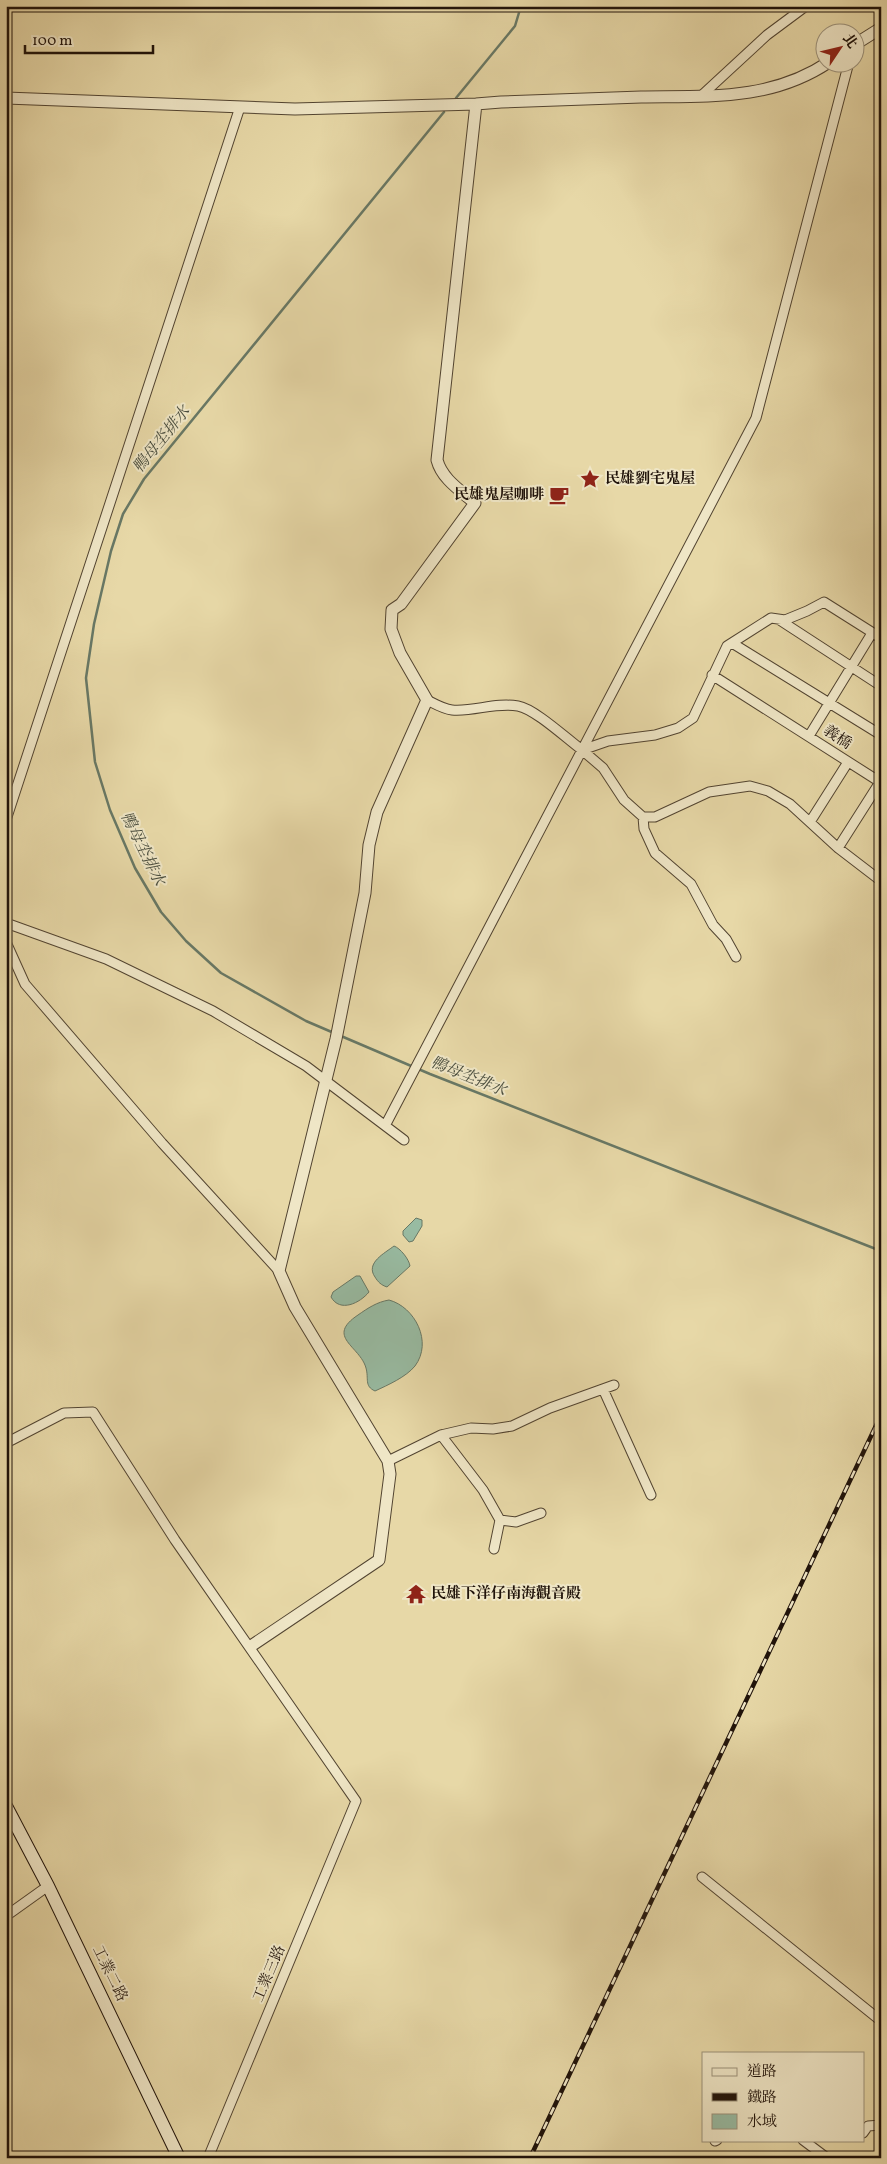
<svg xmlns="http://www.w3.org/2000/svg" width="887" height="2164" viewBox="0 0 887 2164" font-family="Vollkorn,'Noto Serif TC',serif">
<rect width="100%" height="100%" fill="#e7d8a7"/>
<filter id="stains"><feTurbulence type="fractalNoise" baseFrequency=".004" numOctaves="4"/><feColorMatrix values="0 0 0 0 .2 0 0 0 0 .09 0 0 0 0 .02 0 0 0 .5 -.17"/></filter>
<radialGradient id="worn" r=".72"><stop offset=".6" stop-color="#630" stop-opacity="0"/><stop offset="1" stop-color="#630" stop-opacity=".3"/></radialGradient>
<path fill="#98bba2" stroke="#687865" d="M416 1218 422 1220V1226L413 1241 409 1242 403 1235V1231Z
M394 1246C400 1248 409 1259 410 1266L387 1287C381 1285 378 1282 375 1277 365 1263 385 1253 394 1246Z
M356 1276H360L369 1292C360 1303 340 1313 331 1297L333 1292Z
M389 1300C415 1307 433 1342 415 1366 406 1377 388 1385 375 1391 364 1386 369 1379 366 1368 360 1346 325 1337 358 1315 368 1308 377 1302 389 1300Z"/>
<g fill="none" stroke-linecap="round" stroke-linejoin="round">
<path stroke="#687865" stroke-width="2.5" d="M456 98 515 26 521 6
M334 1033 306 1021 221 973 186 941 161 912 135 868 110 810 95 762 86 678 94 624 111 551 123 514 144 479 444 112
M341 1036 430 1074 881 1251"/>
<defs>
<path id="minor" d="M701 96 767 35 806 6
M778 619 881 686
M732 643 881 735
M712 675 880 782 838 848
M427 700C435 704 443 709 452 710 474 712 495 702 518 706 535 709 567 739 582 750L608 741 655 735 678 728 693 718 727 646 771 618 785 620 807 611 824 602 881 638
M809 736 872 633
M582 750 603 768 624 800 643 817 644 829 655 853 691 884 713 925 726 939 736 957
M643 817H655L709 792 750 786 768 791 790 804 838 848 881 881
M6 820 240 107
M810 822 848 762
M6 923 106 959 213 1011 306 1066 404 1140
M6 942 25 984 162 1143 279 1271
M386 1124 756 418 849 62
M603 1389 651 1495
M441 1435 471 1428 493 1429 512 1426 550 1408 614 1385
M6 1443 64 1413 93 1412 175 1540 356 1801 208 2158
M388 1461 441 1435 483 1490 500 1520 494 1549
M500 1520 516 1522 541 1513
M702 1877 881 2021
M6 1916 48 1886
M863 2133 868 2126 881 2125
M803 2140 827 2158
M715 2141 717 2140"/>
<path id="tertiary" d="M854 45 881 28
M6 98 295 109 476 104 501 102C547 100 594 99 641 97 708 96 771 101 829 62
M251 1646 379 1560 390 1474 388 1461 295 1307 279 1271 336 1039 365 893 369 845 377 812 427 700 400 653 391 629 392 610 401 604 475 503C460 490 442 479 437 460L476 104"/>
<path id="secondary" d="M6 1806 48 1886 179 2158"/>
</defs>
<use href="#minor" stroke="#524431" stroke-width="11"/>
<use href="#tertiary" stroke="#524431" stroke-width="13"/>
<use href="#secondary" stroke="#20130a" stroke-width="14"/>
<use href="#minor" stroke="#efe6c6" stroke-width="9"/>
<use href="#tertiary" stroke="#efe6c6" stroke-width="11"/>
<use href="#secondary" stroke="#efe6c6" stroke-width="12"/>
<defs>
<path id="rail" d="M530 2158 881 1415"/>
</defs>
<use href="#rail" stroke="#20130a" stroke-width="4.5"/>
<use href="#rail" stroke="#efe6c6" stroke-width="2.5" stroke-dasharray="8" stroke-linecap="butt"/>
</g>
<defs>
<symbol id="sight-bare" viewBox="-9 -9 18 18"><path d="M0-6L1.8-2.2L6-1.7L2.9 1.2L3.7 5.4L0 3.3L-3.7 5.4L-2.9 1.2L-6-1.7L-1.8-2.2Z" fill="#8f2418" stroke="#efe6c6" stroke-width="2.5" paint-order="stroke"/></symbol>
<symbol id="cafe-bare" viewBox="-9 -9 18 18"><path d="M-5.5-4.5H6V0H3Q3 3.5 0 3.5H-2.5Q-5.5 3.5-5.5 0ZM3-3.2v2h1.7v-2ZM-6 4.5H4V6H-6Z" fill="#8f2418" stroke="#efe6c6" stroke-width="2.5" paint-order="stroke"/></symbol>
<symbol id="temple-bare" viewBox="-9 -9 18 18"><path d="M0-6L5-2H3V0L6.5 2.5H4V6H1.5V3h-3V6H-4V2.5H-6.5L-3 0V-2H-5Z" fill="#8f2418" stroke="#efe6c6" stroke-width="2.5" paint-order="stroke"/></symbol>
</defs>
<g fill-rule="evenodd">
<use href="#sight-bare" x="576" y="465" width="28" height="28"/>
<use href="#cafe-bare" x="545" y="481" width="28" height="28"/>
<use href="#temple-bare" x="402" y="1580" width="28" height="28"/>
</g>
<g text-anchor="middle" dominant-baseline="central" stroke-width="4" stroke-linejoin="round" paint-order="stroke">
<g font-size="15" font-weight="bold" fill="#20130a" stroke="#efe6c6" text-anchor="start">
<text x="605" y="479">民雄劉宅鬼屋</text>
<text x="544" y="495" text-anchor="end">民雄鬼屋咖啡</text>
<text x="431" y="1594">民雄下洋仔南海觀音殿</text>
</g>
<g font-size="15" fill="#20130a" stroke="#efe6c6">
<text transform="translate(837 738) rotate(33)">義橋</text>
<text transform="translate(109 1974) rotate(64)">工業二路</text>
<text transform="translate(270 1974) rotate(-67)">工業三路</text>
</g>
<g font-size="16" font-style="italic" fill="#4a4e3f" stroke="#efe6c6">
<text transform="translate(162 440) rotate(-51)">鴨母坔排水</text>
<text transform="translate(142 849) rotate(64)">鴨母坔排水</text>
<text transform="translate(468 1077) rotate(22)">鴨母坔排水</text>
</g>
</g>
<rect width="887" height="2164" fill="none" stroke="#e7d8a7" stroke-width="25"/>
<rect x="8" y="8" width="872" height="2149" fill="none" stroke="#20130a" stroke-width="2.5"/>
<rect x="12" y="12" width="862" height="2139" fill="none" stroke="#20130a"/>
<rect x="702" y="2052" width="162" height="90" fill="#efe6c6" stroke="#9c927b"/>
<rect x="712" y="2068" width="25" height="8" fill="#efe6c6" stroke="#9c927b"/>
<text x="747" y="2076" font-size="15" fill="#20130a">道路</text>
<rect x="712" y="2093" width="25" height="8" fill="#20130a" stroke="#9c927b"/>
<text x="747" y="2102" font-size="15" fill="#20130a">鐵路</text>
<rect x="712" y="2114" width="25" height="15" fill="#98bba2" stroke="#9c927b"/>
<text x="747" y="2126" font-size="15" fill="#20130a">水域</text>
<g transform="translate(840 48) rotate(55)"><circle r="24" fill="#efe6c6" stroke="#9c927b"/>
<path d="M0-4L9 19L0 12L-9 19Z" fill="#8f2418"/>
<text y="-8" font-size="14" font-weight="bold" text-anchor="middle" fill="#20130a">北</text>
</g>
<path d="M25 45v8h128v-8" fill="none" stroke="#20130a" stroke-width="2.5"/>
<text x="32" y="45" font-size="15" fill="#20130a" stroke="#efe6c6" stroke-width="4" paint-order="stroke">100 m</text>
<rect width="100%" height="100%" filter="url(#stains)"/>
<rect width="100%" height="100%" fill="url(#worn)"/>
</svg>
